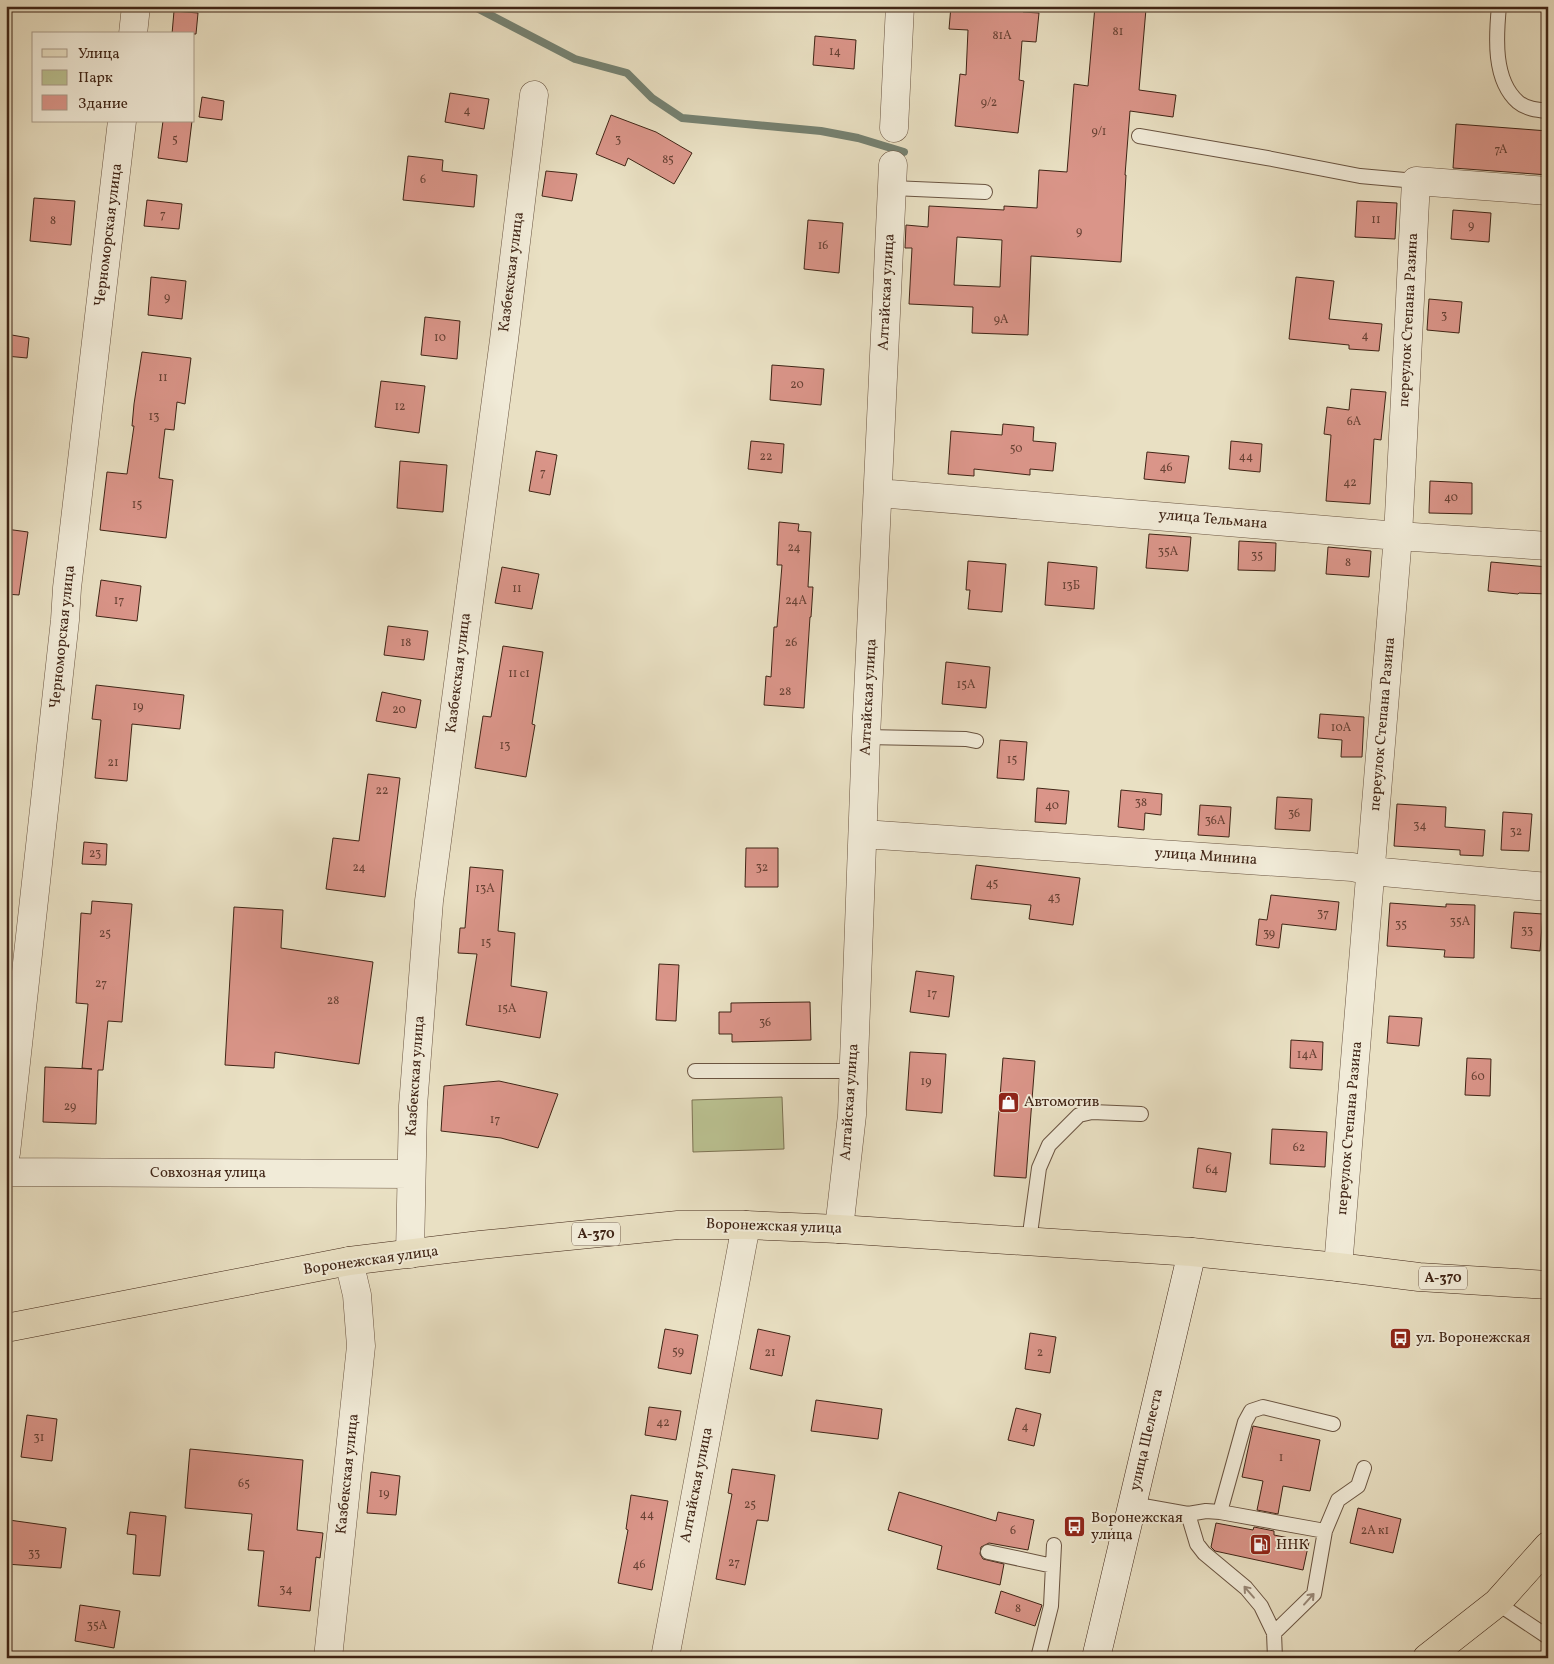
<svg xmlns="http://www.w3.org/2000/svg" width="1554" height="1664" viewBox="0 0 1554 1664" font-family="Vollkorn,serif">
<rect width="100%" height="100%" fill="#e9e0c3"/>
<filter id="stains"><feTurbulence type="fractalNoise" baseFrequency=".004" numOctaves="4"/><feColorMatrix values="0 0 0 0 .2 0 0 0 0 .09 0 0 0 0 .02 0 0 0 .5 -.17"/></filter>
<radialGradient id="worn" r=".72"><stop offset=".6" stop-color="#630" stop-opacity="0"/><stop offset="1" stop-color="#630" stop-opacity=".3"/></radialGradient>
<path fill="#bac191" stroke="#7d7354" d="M782 1097 784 1149 693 1152 692 1100Z"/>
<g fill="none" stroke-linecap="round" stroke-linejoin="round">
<path stroke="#758171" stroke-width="8" d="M473 6 575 59 627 73 652 98 682 118 821 131 858 138 904 152"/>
</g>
<path fill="#da9589" stroke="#402516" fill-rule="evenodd" d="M951 6H1024L1023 12 1039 13 1036 42 1022 41 1019 80 1024 81 1018 133 955 126 960 74 966 75 968 30 949 29Z
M1095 6 1146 9 1139 90 1176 95 1173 117 1130 111 1125 175H1126L1121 262 1031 256 1028 335 972 333 973 307 909 304 912 248H905L906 225 928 227 929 206 1004 210V206L1037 208 1039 170 1067 172 1074 84 1088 86ZM957 237 1002 240 1000 287 954 285Z
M174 11 198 13 196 34H172Z
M815 36 856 40 854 69 813 65Z
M450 93 489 99 484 129 445 122Z
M202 97 224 101 222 120 199 117Z
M611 115 656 132 692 153 674 184 628 158 625 166 596 154Z
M163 121H192L187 162 158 158Z
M1456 124 1548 131V175L1453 168Z
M408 156 443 160 442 171 477 175 474 207 403 200Z
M546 171 577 174 572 201 542 196Z
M34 198 75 201 71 245 30 241Z
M147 200 182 204 179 229 144 226Z
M1357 201 1397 203 1395 239 1355 237Z
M1453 210 1491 213 1489 242 1451 239Z
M808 220 843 223 839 273 804 269Z
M151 277 186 281 182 319 148 315Z
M1296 277 1334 281 1329 319 1382 324 1379 351 1349 349V345L1289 339Z
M1429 299 1462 302 1459 333 1427 330Z
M425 317 460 321 457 359 421 355Z
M6 334 29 338 27 358 6 356Z
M142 352 191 358 185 404 177 402 174 430 165 429 159 478 173 480 166 538 100 530 107 472 127 474 134 426H132L134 404Z
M772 365 824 369 821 405 770 400Z
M381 381 425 386 419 433 375 427Z
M1351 389 1386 392 1381 440 1374 439 1370 504 1326 501 1331 435 1324 434 1327 407 1349 410Z
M1003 424 1034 427 1033 441 1056 443 1053 471 1030 469V475L974 469V476L948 474 951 431 1002 435Z
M751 441 784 444 782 473 748 469Z
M1231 441 1262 444 1260 472 1229 469Z
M536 451 557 455 550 495 529 491Z
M1147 452 1189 456 1185 483 1144 479Z
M400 461 447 465 443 512 397 508Z
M1430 481 1472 483V514L1429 513Z
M779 522 799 524 798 531 811 532 808 587H813L811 617H810L804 708 764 705 766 676 771 677 774 627H777L782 565H777Z
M6 529 28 532 19 595 6 594Z
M1149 534 1191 537 1188 571 1146 568Z
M1239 541 1276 543 1275 571 1238 570Z
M1328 547 1371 551 1369 577 1326 574Z
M968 561 1006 564 1002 612 968 609 970 590H966Z
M1048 562 1097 567 1094 609 1045 605Z
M1491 562 1548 567V594L1519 593 1518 594 1488 591Z
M502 567 539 574 532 609 495 603Z
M101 580 141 586 137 621 96 616Z
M388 626 428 631 424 660 384 655Z
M503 646 543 652 532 724 535 725 526 777 475 768 483 716 491 717Z
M946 662 990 667 986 708 942 704Z
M96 685 184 695 180 729 132 724 127 781 95 778 101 720 92 719Z
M382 692 421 700 416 728 376 721Z
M1320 714 1364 717 1362 757H1341L1342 740 1318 738Z
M1000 740 1027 742 1024 780 997 778Z
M368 774 400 778 385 897 326 889 333 838 359 841Z
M1037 788 1069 791 1066 824 1035 822Z
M1121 790 1162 794 1161 815 1145 813 1144 830 1118 827Z
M1277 797 1312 799 1310 831 1275 829Z
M1397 804 1446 807 1445 827 1485 830 1483 856 1460 855V850L1394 846Z
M1200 805 1231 807 1229 837 1198 835Z
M1503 812 1532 814 1529 851 1501 850Z
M84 842 107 844 106 865 82 864Z
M746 848H778V887H745Z
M976 865 1080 878 1073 925 1029 919 1031 905 971 899Z
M470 867 503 870 498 931 515 933 511 986 547 992 540 1038 466 1025 477 954 458 953 460 928H465Z
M1271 895 1339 902 1336 930 1282 924 1279 948 1256 945 1259 919 1267 920Z
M92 901 132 904 122 1022 108 1021 103 1070H98L96 1124 43 1122 45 1067 92 1069 82 1068 88 1004 76 1003 81 913 91 914Z
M1390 903 1446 907V904L1475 905 1474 958 1444 957 1445 950 1387 946Z
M234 907 283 910 281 948 373 962 359 1064 275 1052 274 1068 225 1065Z
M1514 912 1543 914 1540 951 1511 948Z
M659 964 679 965 676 1021 656 1020Z
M916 971 954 976 949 1017 910 1012Z
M810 1002 811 1040 732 1042V1034H719V1012H731V1003Z
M1389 1016 1422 1018 1419 1046 1387 1043Z
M1291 1040 1323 1042 1322 1070 1290 1068Z
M910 1052 946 1054 942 1113 906 1110Z
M1003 1058 1035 1061 1026 1178 994 1176Z
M1467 1058 1491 1059 1490 1096 1465 1095Z
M499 1081 558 1094 538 1148 501 1138 441 1131 444 1086Z
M1272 1129 1327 1132 1325 1167 1270 1164Z
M1198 1148 1231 1153 1226 1192 1193 1188Z
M665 1329 698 1335 691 1374 658 1368Z
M758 1329 790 1336 782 1376 750 1369Z
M1030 1333 1056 1337 1050 1373 1025 1369Z
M816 1400 882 1409 878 1439 811 1431Z
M649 1407 681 1411 676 1440 645 1435Z
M1016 1408 1041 1414 1034 1446 1008 1440Z
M27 1415 57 1419 52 1461 21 1457Z
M1253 1426 1320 1440 1310 1491 1283 1486 1278 1514 1257 1510 1263 1481 1242 1477Z
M190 1449 303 1460 297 1530 323 1533 320 1558 316 1557 310 1611 258 1606 264 1551 248 1550 252 1514 185 1508Z
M732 1469 775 1475 768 1521 757 1520 745 1585 716 1579 732 1494 728 1493Z
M371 1472 400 1476 396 1515 367 1513Z
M899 1492 996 1521 998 1512 1034 1520 1028 1550 989 1543 981 1547 980 1554 983 1559 1004 1564 1000 1585 937 1569 942 1546 888 1530Z
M631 1495 668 1501 652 1590 618 1583 628 1530 626 1529Z
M1358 1508 1401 1519 1393 1553 1350 1543Z
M130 1512 166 1516 160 1576 133 1574 136 1535 127 1534Z
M9 1520 66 1528 61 1568 6 1564V1541Z
M1216 1523 1253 1530 1254 1527 1274 1531V1535L1309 1542 1303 1570 1215 1551 1211 1547Z
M1001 1591 1042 1605 1035 1626 995 1613Z
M80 1605 120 1611 114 1648 75 1641Z"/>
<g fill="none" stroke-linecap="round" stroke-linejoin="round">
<defs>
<path id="lane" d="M1499 6C1496 37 1493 80 1518 102 1526 109 1538 110 1548 111
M1139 136 1267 158 1360 176 1416 181
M892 188 985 192
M866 737 966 739 976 741
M695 1071H853
M1029 1241 1039 1168 1049 1145 1079 1115 1092 1112 1141 1114
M1132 1504 1188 1514 1206 1511 1220 1512 1325 1531 1314 1594 1274 1633
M1220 1512 1245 1422 1251 1411 1263 1407 1333 1424
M1188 1514 1197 1544 1204 1553 1246 1588 1261 1606 1274 1633 1275 1658
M1325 1531 1338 1500 1358 1486 1364 1468
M988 1552 1053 1566
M1497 1603 1548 1637
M1038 1658 1051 1606 1054 1545"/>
<path id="street" d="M133 34 136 6
M894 128 900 6
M878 493 1398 536 1548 546
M863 834 1352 867 1371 871 1548 887
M6 1153 65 620 67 588 122 121
M6 1172 411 1174
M839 1229 852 1115 866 737 893 165
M410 1254 413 1106 429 901 504 340 534 95
M1338 1267 1398 536 1416 181 1548 191
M328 1658 361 1346 357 1295 349 1261
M665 1658 746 1225"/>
<path id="secondary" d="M1096 1658 1192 1252"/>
<path id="primary" d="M1427 1658 1497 1603 1548 1546"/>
<path id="highway" d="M6 1328 349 1261 480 1245 678 1225H746L839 1229 1192 1252 1338 1267 1419 1277 1548 1285"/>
</defs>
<use href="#lane" stroke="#6a5441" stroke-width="16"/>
<use href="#street" stroke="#6a5441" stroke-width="29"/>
<use href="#secondary" stroke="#402516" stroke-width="29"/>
<use href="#primary" stroke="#402516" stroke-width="29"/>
<use href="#highway" stroke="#402516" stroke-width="29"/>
<use href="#lane" stroke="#f1ebd8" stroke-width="14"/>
<use href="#street" stroke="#f1ebd8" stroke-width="28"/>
<use href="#secondary" stroke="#f1ebd8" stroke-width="28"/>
<use href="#primary" stroke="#e9e0c3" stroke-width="28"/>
<use href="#highway" stroke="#e9e0c3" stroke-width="28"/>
</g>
<defs><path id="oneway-shaft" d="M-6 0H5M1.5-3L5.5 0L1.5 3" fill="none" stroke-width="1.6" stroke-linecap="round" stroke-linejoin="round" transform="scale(1.25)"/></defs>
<g stroke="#988877">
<use href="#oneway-shaft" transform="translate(1249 1592) rotate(-131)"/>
<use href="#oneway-shaft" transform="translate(1309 1599) rotate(-48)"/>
</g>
<defs>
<symbol id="shop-square" viewBox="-11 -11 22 22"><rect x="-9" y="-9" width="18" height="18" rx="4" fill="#8f2418" stroke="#f1ebd8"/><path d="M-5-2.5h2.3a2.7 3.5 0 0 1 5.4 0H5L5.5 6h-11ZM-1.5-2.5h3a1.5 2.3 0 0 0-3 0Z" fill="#fff"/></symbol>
<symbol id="bus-square" viewBox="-11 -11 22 22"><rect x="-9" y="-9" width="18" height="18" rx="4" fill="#8f2418" stroke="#f1ebd8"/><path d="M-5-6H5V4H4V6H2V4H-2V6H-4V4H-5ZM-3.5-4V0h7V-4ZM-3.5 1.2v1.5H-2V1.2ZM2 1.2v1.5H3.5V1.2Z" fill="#fff"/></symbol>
<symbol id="fuel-square" viewBox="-11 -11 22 22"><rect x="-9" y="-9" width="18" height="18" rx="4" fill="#8f2418" stroke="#f1ebd8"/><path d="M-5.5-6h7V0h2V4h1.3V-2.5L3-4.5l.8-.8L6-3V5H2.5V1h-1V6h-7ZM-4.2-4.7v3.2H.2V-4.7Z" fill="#fff"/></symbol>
</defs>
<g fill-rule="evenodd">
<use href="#shop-square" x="996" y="1090" width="25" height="25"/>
<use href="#bus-square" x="1388" y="1326" width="25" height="25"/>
<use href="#bus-square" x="1062" y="1514" width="25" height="25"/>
<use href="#fuel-square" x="1248" y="1532" width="25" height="25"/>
</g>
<g text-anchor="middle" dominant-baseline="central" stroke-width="4" stroke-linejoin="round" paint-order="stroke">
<g font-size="12" fill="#664133">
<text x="1118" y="32">81</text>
<text x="1002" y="36">81А</text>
<text x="835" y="52">14</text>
<text x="989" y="103">9/2</text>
<text x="467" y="111">4</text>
<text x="1099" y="132">9/1</text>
<text x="175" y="140">5</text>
<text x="618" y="140">3</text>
<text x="1501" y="150">7А</text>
<text x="668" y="160">85</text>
<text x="423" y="180">6</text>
<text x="163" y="215">7</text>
<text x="1376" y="220">11</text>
<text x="53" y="221">8</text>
<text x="1471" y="226">9</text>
<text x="1079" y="232">9</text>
<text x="823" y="246">16</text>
<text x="167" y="298">9</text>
<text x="1444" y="316">3</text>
<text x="1001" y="320">9А</text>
<text x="1365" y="336">4</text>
<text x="440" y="338">10</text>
<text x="163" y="378">11</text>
<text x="797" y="385">20</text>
<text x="400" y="407">12</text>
<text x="154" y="417">13</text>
<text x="1354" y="422">6А</text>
<text x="1016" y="449">50</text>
<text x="766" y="457">22</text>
<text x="1246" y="457">44</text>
<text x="1166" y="468">46</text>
<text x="543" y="473">7</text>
<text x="1350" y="483">42</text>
<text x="1451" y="498">40</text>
<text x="137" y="505">15</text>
<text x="794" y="548">24</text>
<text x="1168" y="552">35А</text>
<text x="1257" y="556">35</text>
<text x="1348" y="563">8</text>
<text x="1071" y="586">13Б</text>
<text x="517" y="589">11</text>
<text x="119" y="601">17</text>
<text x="796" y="601">24А</text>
<text x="406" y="643">18</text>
<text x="791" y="643">26</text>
<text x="519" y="674">11 с1</text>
<text x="966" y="685">15А</text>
<text x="785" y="692">28</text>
<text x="138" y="707">19</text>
<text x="399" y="710">20</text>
<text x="1341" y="728">10А</text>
<text x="505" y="746">13</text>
<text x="1012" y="760">15</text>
<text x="113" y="763">21</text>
<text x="382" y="791">22</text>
<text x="1141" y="803">38</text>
<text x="1052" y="806">40</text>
<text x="1294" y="814">36</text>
<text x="1215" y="821">36А</text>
<text x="1420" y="826">34</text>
<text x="1516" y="832">32</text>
<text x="95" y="854">23</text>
<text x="359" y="868">24</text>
<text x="762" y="868">32</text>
<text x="992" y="884">45</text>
<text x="485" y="889">13А</text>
<text x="1054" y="898">43</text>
<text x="1323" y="914">37</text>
<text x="1460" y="922">35А</text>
<text x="1401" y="925">35</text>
<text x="1527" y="931">33</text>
<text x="105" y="934">25</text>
<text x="1269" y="934">39</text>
<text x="486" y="943">15</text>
<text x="101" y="984">27</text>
<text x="932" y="994">17</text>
<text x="333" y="1001">28</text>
<text x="507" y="1009">15А</text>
<text x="765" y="1023">36</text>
<text x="1307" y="1055">14А</text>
<text x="1478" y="1077">60</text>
<text x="926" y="1082">19</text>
<text x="70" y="1107">29</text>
<text x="495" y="1120">17</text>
<text x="1299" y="1148">62</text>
<text x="1212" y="1170">64</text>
<text x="678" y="1352">59</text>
<text x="770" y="1353">21</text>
<text x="1040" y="1353">2</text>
<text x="663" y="1423">42</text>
<text x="1025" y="1427">4</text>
<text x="39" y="1438">31</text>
<text x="1281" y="1458">1</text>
<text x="244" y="1484">65</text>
<text x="384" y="1494">19</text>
<text x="750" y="1505">25</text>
<text x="647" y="1515">44</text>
<text x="1013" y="1531">6</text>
<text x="1375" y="1531">2А к1</text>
<text x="34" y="1554">33</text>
<text x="734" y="1563">27</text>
<text x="639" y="1565">46</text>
<text x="286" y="1590">34</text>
<text x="1018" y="1609">8</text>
<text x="97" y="1626">35А</text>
</g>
<g fill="#f1ebd8" stroke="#756050" stroke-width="1">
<rect x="572" y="1222.5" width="48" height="23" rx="4"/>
<rect x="1419" y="1266.5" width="48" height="23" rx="4"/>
</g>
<g font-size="14" font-weight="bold" fill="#402516">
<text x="596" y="1234">А-370</text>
<text x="1443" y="1278">А-370</text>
</g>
<g font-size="15" fill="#402516" stroke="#f1ebd8">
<text transform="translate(109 235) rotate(-83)">Черноморская улица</text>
<text transform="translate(512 272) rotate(-83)">Казбекская улица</text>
<text transform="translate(887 292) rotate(-87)">Алтайская улица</text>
<text transform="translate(1409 320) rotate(-87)">переулок Степана Разина</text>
<text transform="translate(1213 520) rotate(5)">улица Тельмана</text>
<text transform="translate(63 637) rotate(-84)">Черноморская улица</text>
<text transform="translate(459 673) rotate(-83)">Казбекская улица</text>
<text transform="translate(869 697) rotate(-87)">Алтайская улица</text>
<text transform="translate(1383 724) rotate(-85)">переулок Степана Разина</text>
<text transform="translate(1206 857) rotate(4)">улица Минина</text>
<text transform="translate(416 1076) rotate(-86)">Казбекская улица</text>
<text transform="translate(850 1102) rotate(-86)">Алтайская улица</text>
<text transform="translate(1350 1128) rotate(-85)">переулок Степана Разина</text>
<text x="208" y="1173">Совхозная улица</text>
<text transform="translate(774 1227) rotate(2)">Воронежская улица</text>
<text transform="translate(371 1261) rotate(-8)">Воронежская улица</text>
<text transform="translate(1147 1440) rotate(-77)">улица Шелеста</text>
<text transform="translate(348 1474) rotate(-84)">Казбекская улица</text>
<text transform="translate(697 1485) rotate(-79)">Алтайская улица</text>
</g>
<g font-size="15" fill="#402516" stroke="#f1ebd8" text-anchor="start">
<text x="1024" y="1102">Автомотив</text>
<text x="1416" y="1338">ул. Воронежская</text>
<text x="1091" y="1518">Воронежская<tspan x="1091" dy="17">улица</tspan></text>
<text x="1276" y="1545">ННК</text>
</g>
</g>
<rect width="1554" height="1664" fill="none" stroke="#e9e0c3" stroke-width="25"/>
<rect x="8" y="8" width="1539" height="1649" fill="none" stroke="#402516" stroke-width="2.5"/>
<rect x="12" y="12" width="1529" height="1639" fill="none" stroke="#402516"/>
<rect x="32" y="32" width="162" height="90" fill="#f1ebd8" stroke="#aa9c8a"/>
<rect x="42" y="49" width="25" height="8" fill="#e9e0c3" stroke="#aa9c8a"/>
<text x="78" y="58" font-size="15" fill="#402516">Улица</text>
<rect x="42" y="70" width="25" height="15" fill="#bac191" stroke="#aa9c8a"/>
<text x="78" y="82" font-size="15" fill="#402516">Парк</text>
<rect x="42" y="95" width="25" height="15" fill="#da9589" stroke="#aa9c8a"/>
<text x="78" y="108" font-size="15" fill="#402516">Здание</text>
<rect width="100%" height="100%" filter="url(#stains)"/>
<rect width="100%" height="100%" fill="url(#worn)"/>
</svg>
